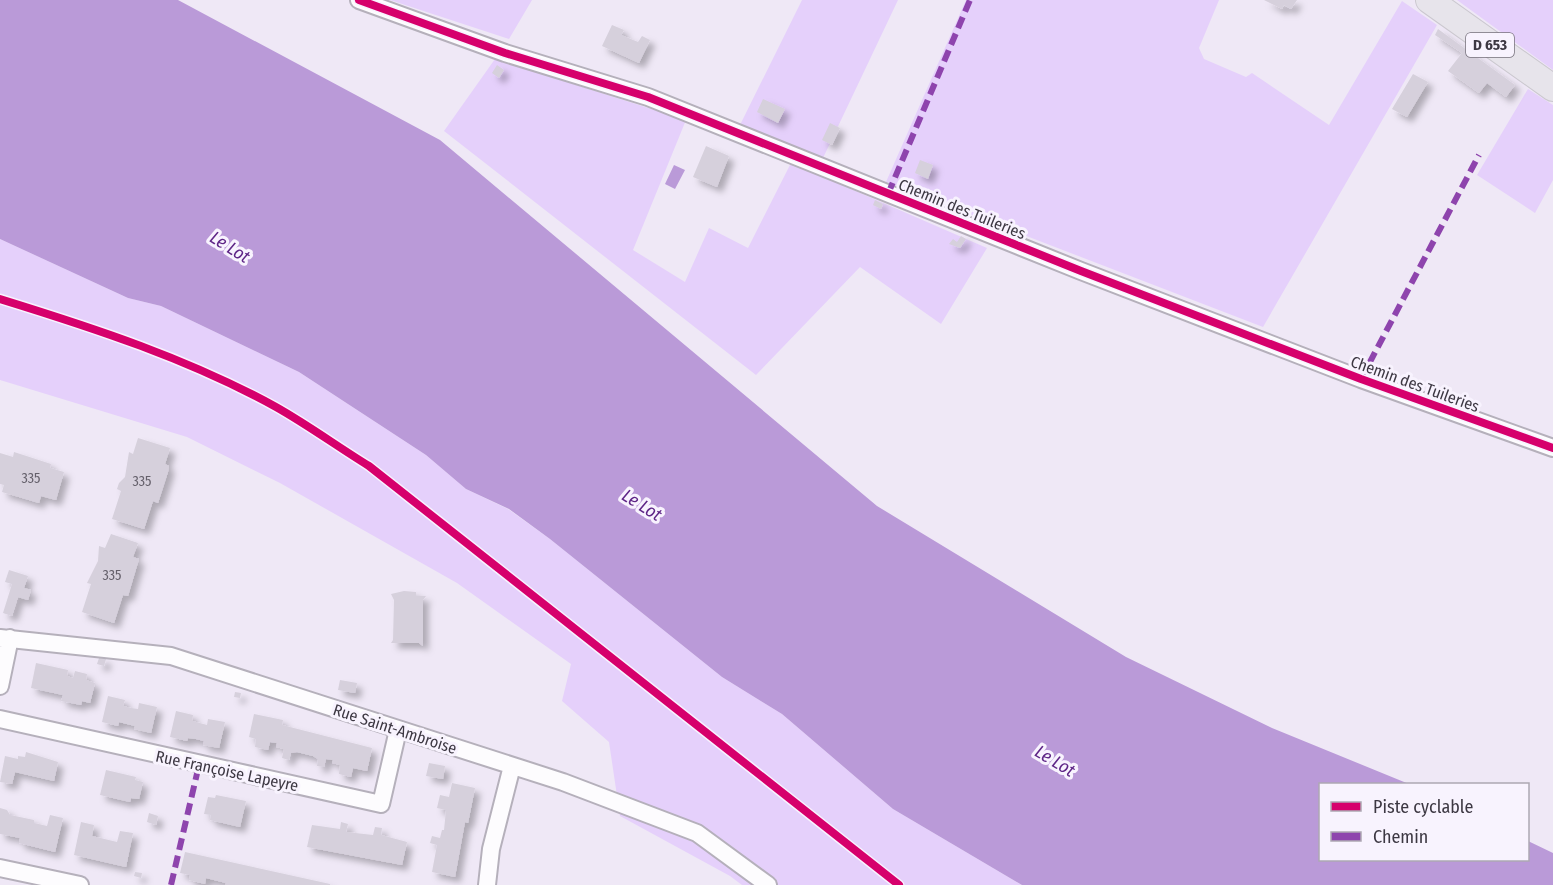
<svg xmlns="http://www.w3.org/2000/svg" width="1553" height="885" viewBox="0 0 1553 885" font-family="'Fira Sans Condensed',sans-serif">
<defs>
<filter id="shadow"><feDropShadow dx="5.5" dy="5.5" stdDeviation="3" flood-color="#0004"/></filter>
</defs>
<rect width="100%" height="100%" fill="#efe8f6"/>
<path fill="#e5d0fb" d="M390 0H532L509 39Z
M802 0H898L823 158 740 125Z
M966 0H1219L1199 48 1204 59 1246 77 1252 73 1329 125 1402 1 1437 25 1263 327 886 182Z
M1457 0H1553V70Z
M495 59 686 120 633 250 685 282 709 228 748 248 791 163 987 248 941 324 860 267 756 375 444 131Z
M1528 89 1553 105V180L1535 213 1477 175Z
M0 239 128 298 161 306 299 372 426 455 466 489 508 509 550 539 722 677 782 714 893 809 1022 885H742L730 876 620 816 609 742 562 701 571 664 457 583 280 483 187 437 0 380Z"/>
<path fill="#ba9ad8" d="M0 0H178L440 140 877 506 1126 657 1272 728 1409 784H1320V860H1528V841L1553 853V885H1022L893 809 782 714 722 677 550 539 509 509 466 489 426 455 299 372 161 306 128 298 0 239Z
M674 165 685 170 675 189 665 184Z"/>
<path fill="#d6d0dc" filter="url(#shadow)" d="M1264 0H1297L1291 9 1284 5 1282 9Z
M612 25 624 30 621 35 638 42 642 36 650 40 639 63 602 46Z
M1438 29 1515 85 1506 97 1487 83 1479 93 1448 71 1462 53 1435 35Z
M497 65 504 70 499 78 492 73Z
M1413 74 1428 82 1407 117 1392 109Z
M763 99 785 109 778 123 757 112Z
M830 123 840 128 832 145 822 140Z
M706 146 729 156 717 187 693 177Z
M920 160 933 165 928 179 915 173Z
M875 200 883 204 881 209 873 205Z
M961 236 966 239 960 248 949 244 953 239 957 242Z
M138 438 170 448 165 464 169 466 168 472 158 503 153 501 144 529 112 519 121 491 117 489 119 483 125 477 129 452 133 454Z
M14 452 51 464 50 468 64 472 56 500 41 496 39 503 2 492 4 485 0 484V453L13 457Z
M111 534 138 543 133 557 139 559 128 596 123 595 114 623 82 612 91 584 87 583 98 561 99 546 105 548Z
M9 570 28 576 24 588 31 590 28 600 18 597 12 616 3 613 12 584 5 582Z
M404 591 416 592V596H426L423 600V646L419 643H391L393 640 394 600 391 594Z
M99 658 106 659 104 666 97 664Z
M36 663 68 670 67 676 73 678 75 671 87 674 86 680 95 683 90 703 82 701 81 705 61 701 63 695 31 688Z
M340 680 357 683 355 693 338 690Z
M235 692 241 693 240 698 234 697Z
M108 696 125 700 123 706 131 708 138 709 139 703 157 707 151 733 134 729 135 726 119 722 118 726 102 722Z
M176 711 193 715 192 721 207 725 208 719 225 722 219 748 203 745 204 741 196 739 188 738 187 741 170 737Z
M254 714 283 720 282 725 372 748 367 771 353 768 351 777 339 774 340 765 332 763 333 760 326 759 324 767 317 766 318 759 313 756 297 752 291 753 289 760 282 758 284 749 276 747 277 743 270 742 268 750 255 747 256 739 249 737Z
M26 752 58 762 54 781 15 772 12 784 0 782 5 756 18 759V756L25 757Z
M429 763 445 766 443 779 426 776Z
M106 770 136 777 135 780 143 782 139 799 131 798 130 802 100 795Z
M452 783 475 788 468 823 465 822 455 877 432 872 437 845 430 843 432 836 440 838 442 830H444L446 810 437 808 440 795 449 797Z
M216 795 246 801 240 827 210 820 211 815 204 814 208 797 215 798Z
M0 808 7 810 10 815 34 820V823L47 826 50 815 63 818 55 852 19 843 20 838 0 834Z
M149 813 158 816 156 825 147 822Z
M81 822 94 825 92 836 117 842 120 831 133 833 126 867 74 855Z
M341 822 348 824 346 832 373 835 375 827 382 828 381 835 407 842 402 865 307 847 312 825 340 829Z
M185 852 330 884V885H225L226 883 206 878 205 884 189 880 190 875 180 873Z
M135 872 142 873 141 878 134 876Z"/>
<g fill="none" stroke-linecap="round" stroke-linejoin="round">
<defs>
<path id="street" d="M359 0 505 53 648 97 1081 271 1361 379 1553 448
M0 638 171 656 563 782 697 833 768 885
M0 686 10 638
M0 719 381 804 398 730
M0 868 80 885
M487 885 491 849 512 766"/>
<path id="primary" d="M1429 0 1553 88"/>
</defs>
<use href="#street" stroke="#b5b0bb" stroke-width="20"/>
<use href="#primary" stroke="#cbc8cf" stroke-width="28"/>
<use href="#street" stroke="#fdfcfe" stroke-width="16"/>
<use href="#primary" stroke="#e7e4eb" stroke-width="26"/>
<path stroke="#8e44ad" stroke-width="6" stroke-dasharray="12 6" stroke-linecap="butt" d="M888 194 970 0
M1361 379 1479 155
M171 885 199 765"/>
<defs>
<path id="cycleway" d="M359 0 505 53 648 97 1081 271 1361 379 1553 448
M0 299C94 328 189 359 276 407 308 425 338 447 369 466L899 885"/>
</defs>
<use href="#cycleway" stroke="#f8f3fe" stroke-width="11"/>
<use href="#cycleway" stroke="#d6006c" stroke-width="8"/>
</g>
<g text-anchor="middle" dominant-baseline="central" stroke-width="6" stroke-linejoin="round" paint-order="stroke">
<g font-size="14" fill="#65606b">
<text x="31" y="478">335</text>
<text x="142" y="481">335</text>
<text x="112" y="575">335</text>
</g>
<rect fill="#f8f3fe" stroke="#75707b" stroke-width="1.5" x="1466" y="33" width="48" height="24" rx="4.5"/>
<g font-size="15" font-weight="bold" fill="#3d3843">
<text x="1490" y="45">D 653</text>
</g>
<g font-size="16" fill="#3d3843" stroke="#f8f3fe">
<text transform="translate(962 209) rotate(22)">Chemin des Tuileries</text>
<text transform="translate(1415 384) rotate(20)">Chemin des Tuileries</text>
<text transform="translate(395 729) rotate(18)">Rue Saint-Ambroise</text>
<text transform="translate(227 771) rotate(12)">Rue Françoise Lapeyre</text>
</g>
<g font-size="18" font-style="italic" fill="#5f2687" stroke="#f8f3fe">
<text transform="translate(230 247) rotate(32)">Le Lot</text>
<text transform="translate(642 505) rotate(32)">Le Lot</text>
<text transform="translate(1055 761) rotate(31)">Le Lot</text>
</g>
</g>
<rect x="1319" y="783" width="210" height="78" fill="#f8f3fe" stroke="#ada8b3" stroke-width="1.5"/>
<rect x="1331" y="802" width="30" height="9" fill="#d6006c" stroke="#ada8b3" stroke-width="1.5"/>
<text x="1373" y="813" font-size="18" fill="#3d3843">Piste cyclable</text>
<rect x="1331" y="832" width="30" height="9" fill="#8e44ad" stroke="#ada8b3" stroke-width="1.5"/>
<text x="1373" y="843" font-size="18" fill="#3d3843">Chemin</text>
</svg>
